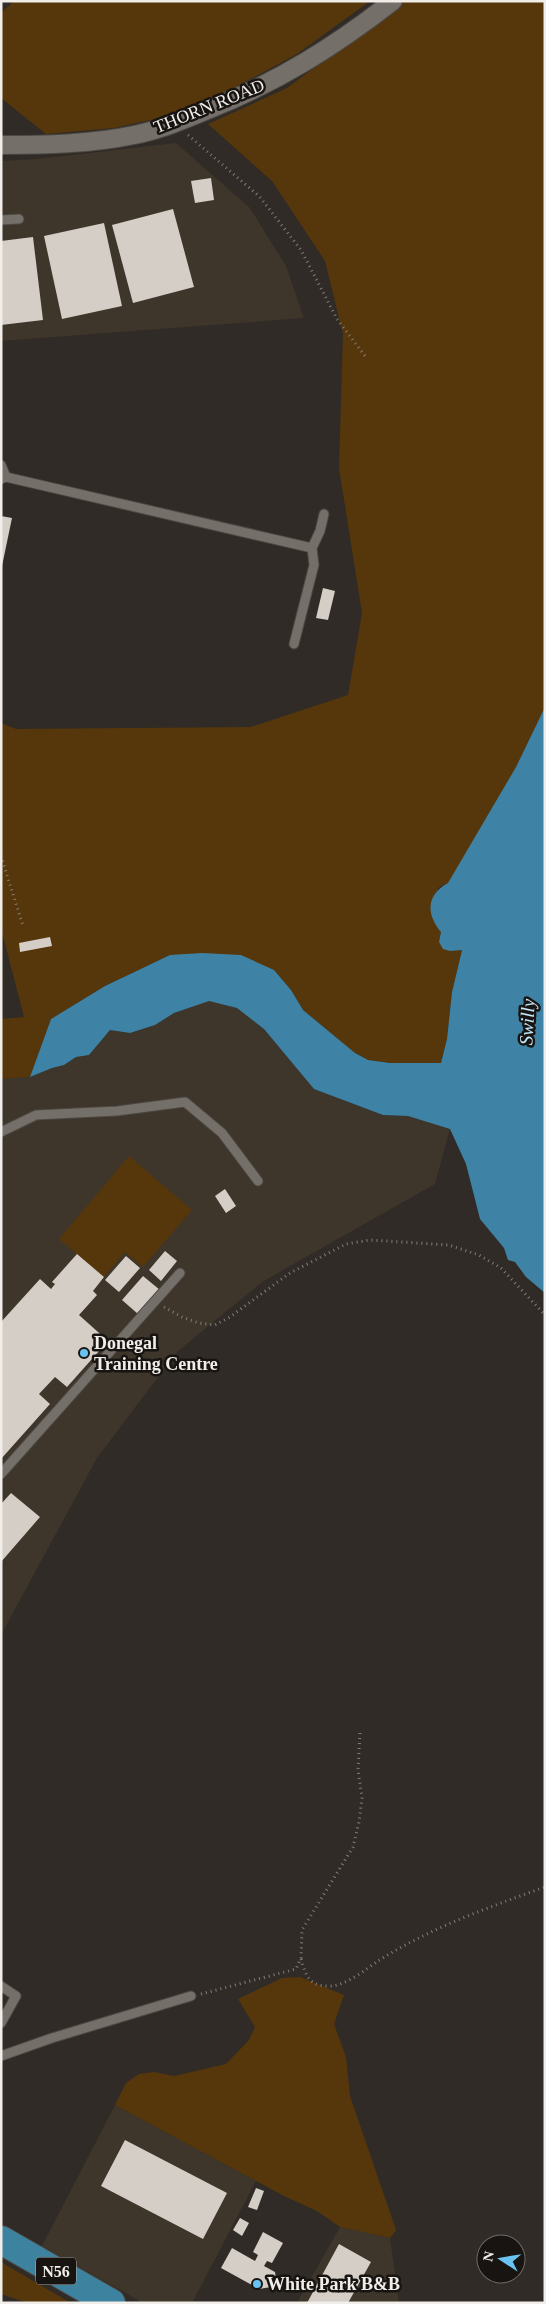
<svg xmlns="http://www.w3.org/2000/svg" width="546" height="2304" viewBox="0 0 546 2304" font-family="Georgia,serif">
<rect width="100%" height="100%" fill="#302b26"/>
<path fill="#3e352b" d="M176 143 250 208 286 266 304 318 1 341V161L37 159Z
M209 1000 237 1008 264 1029 314 1089 383 1115 408 1116 450 1129 435 1184 262 1282 177 1352 97 1458 1 1635V1079L30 1077 52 1068 64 1065 76 1057 89 1055 110 1030 130 1033 155 1025 174 1013Z
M115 2105 256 2181 192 2303H143L42 2246Z
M340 2227 390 2238 399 2303H297Z"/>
<path fill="#56370b" d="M14 1H370L297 54 219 96 168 116 114 128 46 134 1 98V13Z
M404 1H545V707L516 767 486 821 456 871 448 883 438 888 441 932 439 942 450 951 462 949 452 992 447 1039 441 1063H390L368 1060 355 1053 303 1010 291 990 274 970 170 955 105 986 51 1019 30 1077 1 1079V1019L24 1017 1 928V723L16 729 251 727 348 695 362 613 339 468 343 334 325 261 272 181 208 124 287 88Z
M129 1156 192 1210 143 1267 125 1252 104 1277 59 1239Z
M300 1977 344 1995 334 2024 346 2057 350 2096 396 2230 390 2238 340 2227 317 2211 284 2196 115 2105 126 2083 139 2074 154 2072 174 2076 226 2064 249 2040 255 2027 238 1999 282 1978Z
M1 2262 71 2303H28L1 2294Z"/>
<path fill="#3e83a5" d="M545 707V1293L526 1277 515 1262 508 1260 504 1248 480 1219 466 1164 450 1129 408 1116 383 1115 314 1089 264 1029 237 1008 209 1001 174 1013 155 1025 130 1033 110 1030 89 1055 76 1057 64 1065 52 1068 30 1077 51 1019 105 986 170 955 202 953 241 955 274 970 291 990 303 1010 355 1053 368 1060 390 1063H441L447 1039 452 992 462 950 450 951 443 949 439 942 441 932C426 914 426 895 448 883L516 767Z"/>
<path fill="#d4cec7" d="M211 178 214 200 195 203 191 181Z
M173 209 194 287 133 303 112 225Z
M104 223 122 306 62 319 44 236Z
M33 237 43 320 1 325V241Z
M1 516 12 518 2 566H1Z
M323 588 335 591 328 620 316 618Z
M50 937 52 946 20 952 19 943Z
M225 1189 236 1206 226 1213 215 1196Z
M165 1251 177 1261 161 1281 149 1270Z
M77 1254 104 1277 93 1291 97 1295 79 1315 108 1341 67 1387 55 1377 39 1394 50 1404 1 1459V1322L40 1279 51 1289 55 1284 52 1282Z
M126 1256 140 1268 119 1292 105 1280Z
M143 1276 160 1290 138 1314 122 1300Z
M11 1493 40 1517 1 1562V1504Z
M125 2140 227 2193 203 2239 101 2186Z
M256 2188 264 2191 257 2210 248 2207Z
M240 2218 249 2223 242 2236 233 2230Z
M263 2232 283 2243 272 2263 267 2261 264 2266 275 2272 276 2279 271 2287 259 2289 221 2268 232 2248 255 2261 258 2255 253 2252Z
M339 2244 371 2262 348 2303H307Z"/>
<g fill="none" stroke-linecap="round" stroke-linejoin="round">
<defs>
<path id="service" d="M1 220 19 219
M1 465 6 477
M1 479 6 477 312 548
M294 644 314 565 312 548 320 531 324 514
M1 1132 36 1115 117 1111 185 1102 222 1133 258 1181
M1 1474 180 1273
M1 1986 16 1996 1 2023
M1 2056 52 2038 191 1996"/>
<path id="minor" d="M1 145C45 145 91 144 134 135 160 130 186 119 210 109 279 81 334 47 393 1"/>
<path id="primary" d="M1 2240 111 2303"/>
</defs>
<use href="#service" stroke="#4c4844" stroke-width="11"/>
<use href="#minor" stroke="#4c4844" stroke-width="20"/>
<use href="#primary" stroke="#4c4844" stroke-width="30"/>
<path stroke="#827e7a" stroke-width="3" stroke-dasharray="1 4" stroke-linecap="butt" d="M188 135 259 196 301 250 337 319 365 356
M1 856 23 926
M164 1307 182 1317 199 1323 215 1325 230 1317 290 1273 346 1244 370 1240 449 1245 479 1255 501 1268 545 1315
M301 1959C306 1977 310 1987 331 1986 347 1985 366 1969 378 1961 430 1928 487 1908 545 1887
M201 1994 296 1969 301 1958 302 1930 353 1847 359 1822 362 1798 358 1770 360 1732"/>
<use href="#service" stroke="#756f69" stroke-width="9"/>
<use href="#minor" stroke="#756f69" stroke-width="18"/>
<use href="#primary" stroke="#3d839f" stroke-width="28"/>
</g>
<g fill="#69c3f1" stroke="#171412" stroke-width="2">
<circle cx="84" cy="1353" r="5"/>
<circle cx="257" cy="2284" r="5"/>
</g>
<g text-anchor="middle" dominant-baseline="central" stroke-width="5" stroke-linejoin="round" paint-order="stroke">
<rect fill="#171412" stroke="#b0ada9" stroke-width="1" x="36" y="2257.5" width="40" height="27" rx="4"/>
<g font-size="16" font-weight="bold" fill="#f1eeea">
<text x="56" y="2271">N56</text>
</g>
<g font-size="18" fill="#f1eeea" stroke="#171412">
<text transform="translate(209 106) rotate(-22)">THORN ROAD</text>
</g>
<g font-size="18" font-weight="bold" fill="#f1eeea" stroke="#171412" text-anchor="start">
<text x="94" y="1343">Donegal<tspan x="94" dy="21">Training Centre</tspan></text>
<text x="267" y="2284">White Park B&amp;B</text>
</g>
<g font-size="19" font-style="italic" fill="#c4e8fc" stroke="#171412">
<text transform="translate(527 1022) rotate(-87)">Swilly</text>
</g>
</g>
<rect width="546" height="2304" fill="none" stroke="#f1eeea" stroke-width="5"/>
<g transform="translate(501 2259) rotate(282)"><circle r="24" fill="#171412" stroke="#6e6b68"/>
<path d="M0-4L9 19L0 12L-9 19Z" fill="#69c3f1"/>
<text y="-8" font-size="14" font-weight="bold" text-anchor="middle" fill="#f1eeea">N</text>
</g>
</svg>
